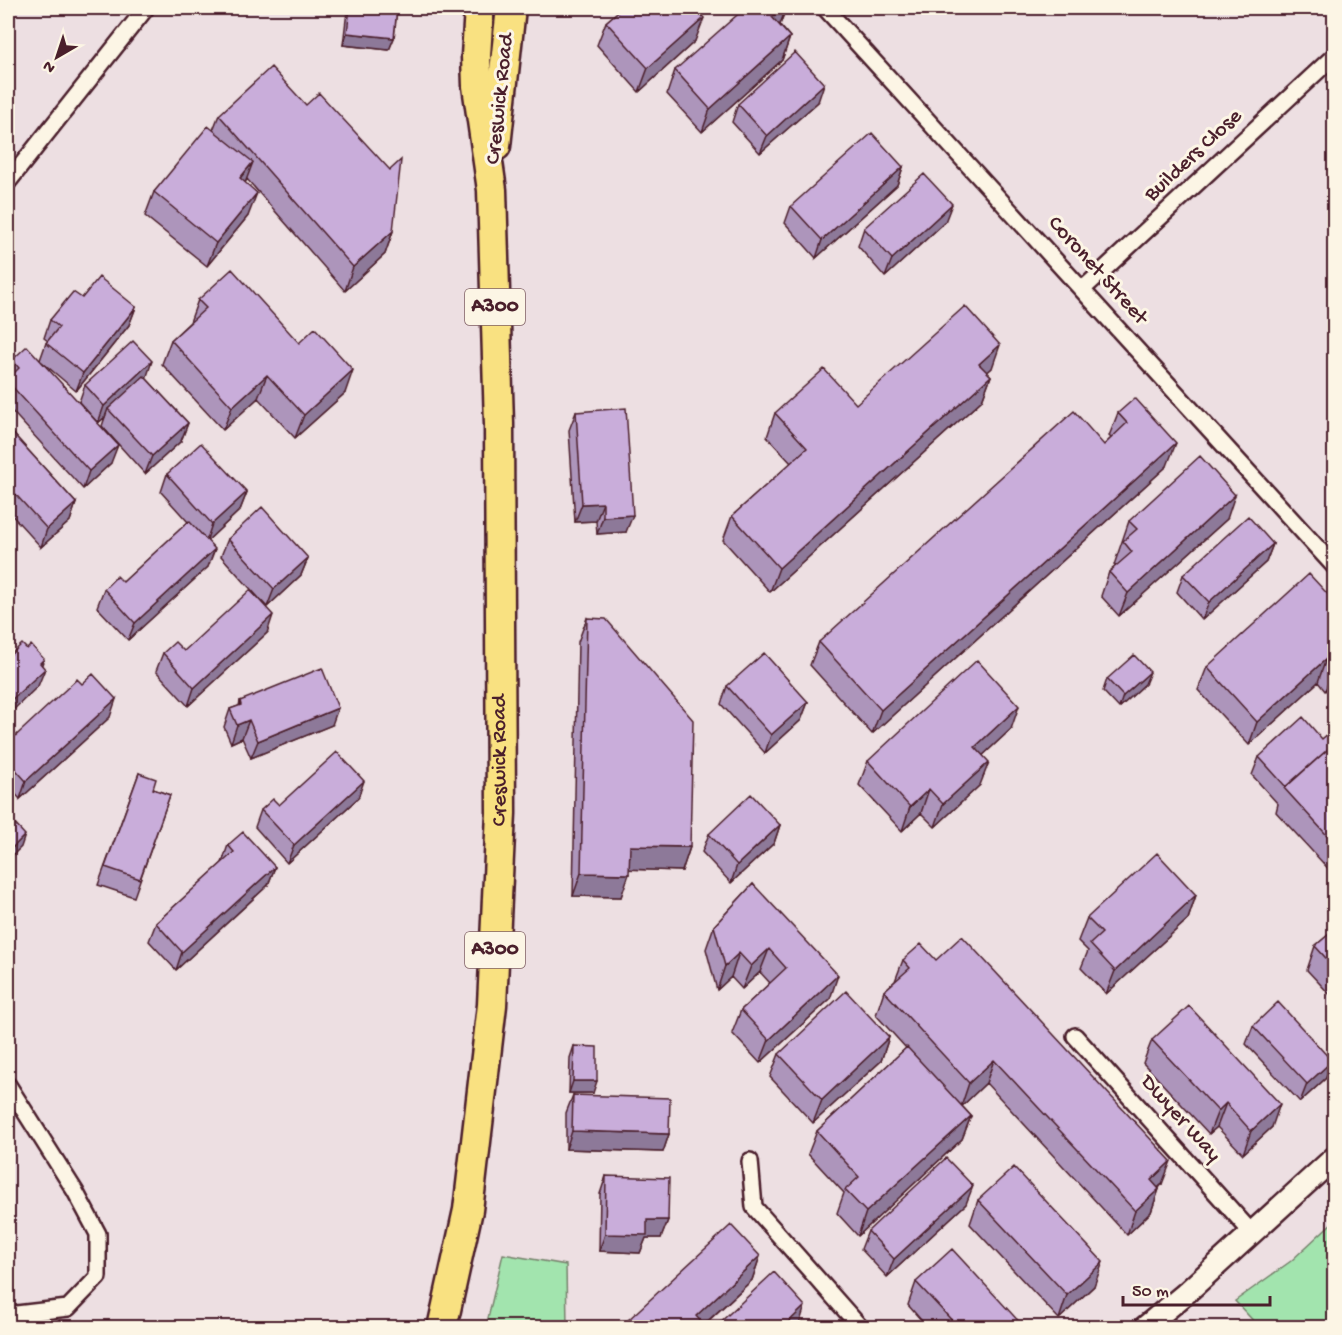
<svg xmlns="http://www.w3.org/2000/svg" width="1342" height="1335" viewBox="0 0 1342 1335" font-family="'Gochi Hand',sans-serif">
<rect width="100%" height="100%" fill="#eddfe2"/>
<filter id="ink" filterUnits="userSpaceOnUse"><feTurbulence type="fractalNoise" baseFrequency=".0167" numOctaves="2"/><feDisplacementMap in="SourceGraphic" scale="12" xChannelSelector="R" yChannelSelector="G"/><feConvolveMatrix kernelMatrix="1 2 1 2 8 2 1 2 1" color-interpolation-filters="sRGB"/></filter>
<g filter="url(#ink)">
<path fill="#a2e4ae" stroke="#76826c" stroke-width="1.5" d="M1334 1221V1327H1259L1235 1301 1291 1261Z
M503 1254 566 1265 567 1327H486Z"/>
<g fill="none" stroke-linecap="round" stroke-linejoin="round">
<defs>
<path id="street" d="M825 8 1334 566
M8 182 146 8
M1083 289 1334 56
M1075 1036 1252 1233
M8 1085 75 1191 98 1234V1277L68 1308 8 1315
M750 1161 754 1207 861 1328"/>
<path id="secondary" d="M1144 1328 1185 1294 1334 1158"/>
<g id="highway">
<path d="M496 146 511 8"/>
<path id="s1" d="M442 1328 468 1210 492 1005 501 813 499 424 492 190 477 86 476 56 479 8"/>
</g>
</defs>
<use href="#street" stroke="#4a1f2b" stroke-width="20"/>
<use href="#secondary" stroke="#4a1f2b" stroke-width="26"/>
<use href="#highway" stroke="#4a1f2b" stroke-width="33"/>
<use href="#street" stroke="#fcf5e5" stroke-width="15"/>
<use href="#secondary" stroke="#fcf5e5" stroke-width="21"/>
<use href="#highway" stroke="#f9e181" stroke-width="28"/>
</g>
<path fill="#ad95bb" stroke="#4a1f2b" stroke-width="1.5" d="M322 8H397L394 38 389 50 343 45 347 11Z
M622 8H708L701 14 695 41 639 92 597 45 606 22Z
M786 8 780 25 790 37 782 60 702 132 667 94 675 70Z
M818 102 760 153 732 122 738 104Z
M219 115 393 231 385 254 345 291 247 179 245 183 248 216 207 266 145 216 154 192 213 130Z
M903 167 897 185 816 258 785 223 791 206Z
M945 222 885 277 858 246 864 228Z
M82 298 136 307 129 325 76 391 42 362 111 463 83 489 8 407V374L12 360H40L46 343 48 341 44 338 50 320Z
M198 300 345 393 295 438 258 398 223 430 162 364 171 340 190 322Z
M992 368 987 372 991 376 982 400 770 592 723 540 732 516 791 463 767 437 775 413 856 404Z
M146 378 188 423 181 441 145 474 102 426 105 417 98 423 79 402 85 385Z
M576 412 626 532 597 534 596 521 575 522 569 430Z
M1118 413 1167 466 872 734 810 665 819 642 1104 445 1111 438 1109 436Z
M8 428 76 503 70 521 41 547 8 511Z
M167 474 247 492 240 510 207 541 208 567 128 640 97 607 104 589 123 582 188 522 161 492Z
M1227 519 1119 616 1101 596 1109 572 1116 566 1114 565 1129 521Z
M228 539 308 558 301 575 267 607 221 556Z
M1273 544 1266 562 1202 620 1177 592 1183 575Z
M1335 602V682L1325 691 1318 682 1249 745 1198 690 1207 667Z
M587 618 690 847 682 871 629 869 621 897 573 896 578 642Z
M267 633 188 706 156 671 163 653 184 651Z
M1107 679 1145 684 1119 708 1103 691Z
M727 686 808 702 801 720 765 753 721 704Z
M240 701 332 725 251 758 242 738 231 743 224 727 230 709 239 706Z
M110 717 20 799 8 786V743Z
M1335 728V874L1334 875 1276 812 1278 804 1252 775 1259 757 1322 739Z
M1011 729 983 755 980 785 935 827 921 813 902 831 859 785 868 761Z
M139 773 153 789 170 795 134 897 98 885Z
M358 798 287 863 255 827 261 810 279 805Z
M780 825 774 843 731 883 702 852 709 834Z
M228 845 275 867 268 885 176 970 149 941 156 923 222 863Z
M753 884 830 999 760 1063 732 1033 741 1010 770 983 760 972 742 989 731 977 717 990 706 949 714 926Z
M1196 895 1188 919 1106 994 1081 968 1088 951 1078 941 1087 918Z
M1335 929V1000L1307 970 1315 946Z
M903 960H936L1162 1184 1159 1188V1189L1151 1212 1127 1235 986 1083 962 1106 971 1116 962 1139 858 1236 837 1213 844 1193 808 1154 817 1131 906 1048 876 1015 884 991 895 981Z
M1253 1026 1332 1061 1326 1078 1300 1102 1246 1044Z
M889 1037 881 1061 813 1123 770 1077 779 1054Z
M1152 1040 1272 1127 1243 1154 1217 1127 1209 1134 1143 1063Z
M574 1046 593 1093H569L570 1058Z
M573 1095 669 1134 663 1152 566 1149V1113Z
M606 1176 668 1220 661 1238H646L640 1253 599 1251 600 1194Z
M978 1200 1094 1286 1059 1319 970 1224Z
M966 1204 887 1277 861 1249 868 1231Z
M760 1256 752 1280 704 1325 705 1326 704 1328H625L627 1321Z
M916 1282 1025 1328H928L908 1305Z"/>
<path fill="#8d7999" stroke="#4a1f2b" stroke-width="1.5" d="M322 8H348L347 11Z
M692 8H708L684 29Z
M783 8H786L779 27 772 17Z
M704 18 695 41 639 92 648 68Z
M347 33 394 38 389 50 343 45Z
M790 37 782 60 702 132 710 109Z
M824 84 818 102 760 153 767 136Z
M253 162 244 186 240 178Z
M903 167 897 185 816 258 822 240Z
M257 193 248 216 207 266 216 243Z
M952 204 945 222 885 277 892 259Z
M393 231 385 254 345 291 353 267Z
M136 307 129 325 76 391 83 373Z
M1000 345 992 368 971 387 979 364Z
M152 361 146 379 108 409 105 417 98 423 104 406Z
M353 370 345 393 295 438 304 415Z
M267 375 258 398 223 430 232 407Z
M991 376 982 400 770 592 779 568Z
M188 423 181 441 145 474 152 456Z
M1176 443 1167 466 872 734 881 710Z
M118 445 111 463 83 489 89 471Z
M247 492 240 510 206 542 212 524Z
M1235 495 1227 519 1119 616 1128 593Z
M76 503 70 521 41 547 47 529Z
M603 503 596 521 575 522 582 504Z
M633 515 626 532 597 534 603 517Z
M1273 544 1266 562 1202 620 1209 602Z
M215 549 208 567 128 640 135 623Z
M308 558 301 575 267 607 274 589Z
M273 615 267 633 188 706 194 688Z
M44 659 38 675 45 669 38 686 8 715V703L40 663Z
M1326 659 1318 682 1249 745 1257 722Z
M1334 667 1335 682 1325 691Z
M1150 672 1145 684 1119 708 1123 696Z
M116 699 110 717 20 799 26 781Z
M808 702 801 720 765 753 771 735Z
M1019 706 1011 729 966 771 975 747Z
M338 708 332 725 251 758 258 741Z
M249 720 242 738 231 743 237 725Z
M989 762 980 785 935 827 943 804Z
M364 781 358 798 287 863 294 845Z
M929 789 921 813 902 831 910 807Z
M13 817 9 829 8 830V822Z
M780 825 774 843 731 883 737 865Z
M25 835 21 847 8 860V852Z
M630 846 690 847 682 871 621 869Z
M275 867 268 885 176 970 182 952Z
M581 873 629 874 621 897 573 896Z
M1196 895 1188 919 1106 994 1115 971Z
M769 949 760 972 742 989 751 966Z
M739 953 731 977 717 990 725 966Z
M838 975 830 999 760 1063 769 1040Z
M889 1037 881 1061 813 1123 822 1100Z
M994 1060 986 1083 961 1107 969 1083Z
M1332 1061 1326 1078 1300 1102 1307 1084Z
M573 1081H597L593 1093H569Z
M1226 1103 1217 1127 1209 1134 1218 1111Z
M1280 1104 1272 1127 1243 1154 1251 1131Z
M971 1116 962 1139 858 1236 866 1212Z
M572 1131 669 1134 663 1152 566 1149Z
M1171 1161 1162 1184 1142 1203 1151 1180Z
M973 1186 966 1204 887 1277 894 1259Z
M1159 1189 1151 1212 1127 1235 1135 1211Z
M647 1220H668L661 1238H646L640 1253 599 1251 605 1234Z
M760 1256 752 1280 700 1328 696 1316Z
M1103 1262 1094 1286 1059 1319 1067 1295Z
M805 1306 798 1328H782Z"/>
<path fill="#c9adda" stroke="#4a1f2b" stroke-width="1.5" d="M350 8H397L394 38 347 33Z
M622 8H695L704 18 648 68 606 22Z
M745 8H783L772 17 790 37 710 109 675 70Z
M795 52 824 84 767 136 738 104Z
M271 67 306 105 319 93 390 170 401 160 393 231 353 267 219 115Z
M208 126 253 162 240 178 257 193 216 243 154 192Z
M872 133 903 167 822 240 791 206Z
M924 174 952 204 892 259 864 228Z
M232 269 299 343 315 328 353 370 304 415 267 375 232 407 171 340 206 308 198 300Z
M99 277 136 307 83 373 46 343 59 327 50 320 73 292 82 298Z
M965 306 1000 345 979 364 991 376 779 568 732 516 807 448 775 413 824 369 856 404Z
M133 341 152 361 104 406 85 385Z
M27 346 118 445 89 471 8 382V379L19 368 12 360Z
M144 376 188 423 152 456 108 409Z
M1135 398 1176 443 881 710 819 642 1074 411 1104 445 1127 423 1118 413Z
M626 408 633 515 603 517V503L582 504 576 412Z
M8 428 76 503 47 529 8 486Z
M201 443 247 492 212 524 167 474Z
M1200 456 1235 495 1128 593 1109 572 1132 552 1123 541 1137 529 1129 521Z
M262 507 308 558 274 589 228 539Z
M1248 516 1273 544 1209 602 1183 575Z
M189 521 215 549 135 623 104 589 117 576 123 582Z
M1309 574 1335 602V667L1326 659 1257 722 1207 667Z
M250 590 273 615 194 688 163 653 175 642 184 651Z
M587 618 606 619 693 720 690 847 630 846 629 874 581 873Z
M22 644 27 649 31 645 44 659 40 663 45 669 8 703V657Z
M764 653 808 702 771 735 727 686Z
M1134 655 1150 672 1123 696 1107 679Z
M977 660 1019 706 975 747 989 762 943 804 929 789 910 807 868 761Z
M322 668 338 708 258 741 249 720 237 725 230 709 241 705 240 701Z
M93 674 116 699 26 781 8 761V743L77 679 82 684Z
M1303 717 1322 739 1335 728V743L1286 787 1259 757Z
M1335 743V844L1284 788Z
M337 752 364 781 294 845 261 810 273 799 279 805Z
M139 773 156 779 153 789 170 795 140 879 105 867Z
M751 794 780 825 737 865 709 834Z
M8 812 13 817 8 822Z
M13 822 25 835 8 852V827Z
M243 832 275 867 182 952 156 923 234 852 228 845Z
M1157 853 1196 895 1115 971 1090 944 1102 933 1087 918Z
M753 884 838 975 769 1040 741 1010 786 968 769 949 751 966 739 953 725 966 714 926Z
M1335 929V968L1315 946Z
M962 936 1171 1161 1151 1180 1159 1189 1135 1211 994 1060 969 1083 884 991 910 968 903 960 921 944 936 960Z
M846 991 889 1037 822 1100 779 1054Z
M1278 1002 1332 1061 1307 1084 1253 1026Z
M1189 1006 1280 1104 1251 1131 1226 1103 1218 1111 1152 1040Z
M574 1046 597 1047V1081H573Z
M907 1047 971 1116 866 1212 845 1190 859 1177 817 1131Z
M573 1095 670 1098 669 1134 572 1131Z
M946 1158 973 1186 894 1259 868 1231Z
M1014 1167 1103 1262 1067 1295 978 1200Z
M606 1176 669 1178 668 1220H647V1235L605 1234Z
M731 1225 760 1256 696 1316 705 1326 703 1328H632L627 1321Z
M952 1249 1025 1328H959L916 1282Z
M774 1272 805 1306 782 1328H714Z"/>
</g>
<g text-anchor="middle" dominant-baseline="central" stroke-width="6" stroke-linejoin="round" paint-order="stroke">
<g fill="#fcf5e5" stroke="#7f5f63" stroke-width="1.5">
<rect x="465" y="289" width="60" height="36" rx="4.5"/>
<rect x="465" y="932" width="60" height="36" rx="4.5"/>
</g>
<g font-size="21" font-weight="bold" fill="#4a1f2b">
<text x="495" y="307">A300</text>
<text x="495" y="950">A300</text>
</g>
<g font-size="22" fill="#4a1f2b" stroke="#fcf5e5">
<text transform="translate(501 99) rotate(-84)">Creswick Road</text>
<text transform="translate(1194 156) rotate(-43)">Builders Close</text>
<text transform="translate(1097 271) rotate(48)">Coronet Street</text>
<text stroke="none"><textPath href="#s1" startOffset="572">Creswick Road</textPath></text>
<text transform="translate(1180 1119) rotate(48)">Dwyer Way</text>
</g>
</g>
<rect width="1342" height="1335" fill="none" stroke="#fcf5e5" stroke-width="30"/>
<rect x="15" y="15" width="1312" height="1305" fill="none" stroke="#4a1f2b" stroke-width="2" filter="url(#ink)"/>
<g transform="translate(57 57) rotate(219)" stroke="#fcf5e5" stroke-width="4.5" paint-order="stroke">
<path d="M0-4.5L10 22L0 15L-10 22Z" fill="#4a1f2b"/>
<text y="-9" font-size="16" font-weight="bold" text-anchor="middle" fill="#4a1f2b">N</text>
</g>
<path d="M1123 1296v9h147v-9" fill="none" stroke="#4a1f2b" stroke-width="3"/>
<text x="1132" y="1296" font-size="18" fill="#4a1f2b" stroke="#fcf5e5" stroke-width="4.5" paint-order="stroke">50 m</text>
</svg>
